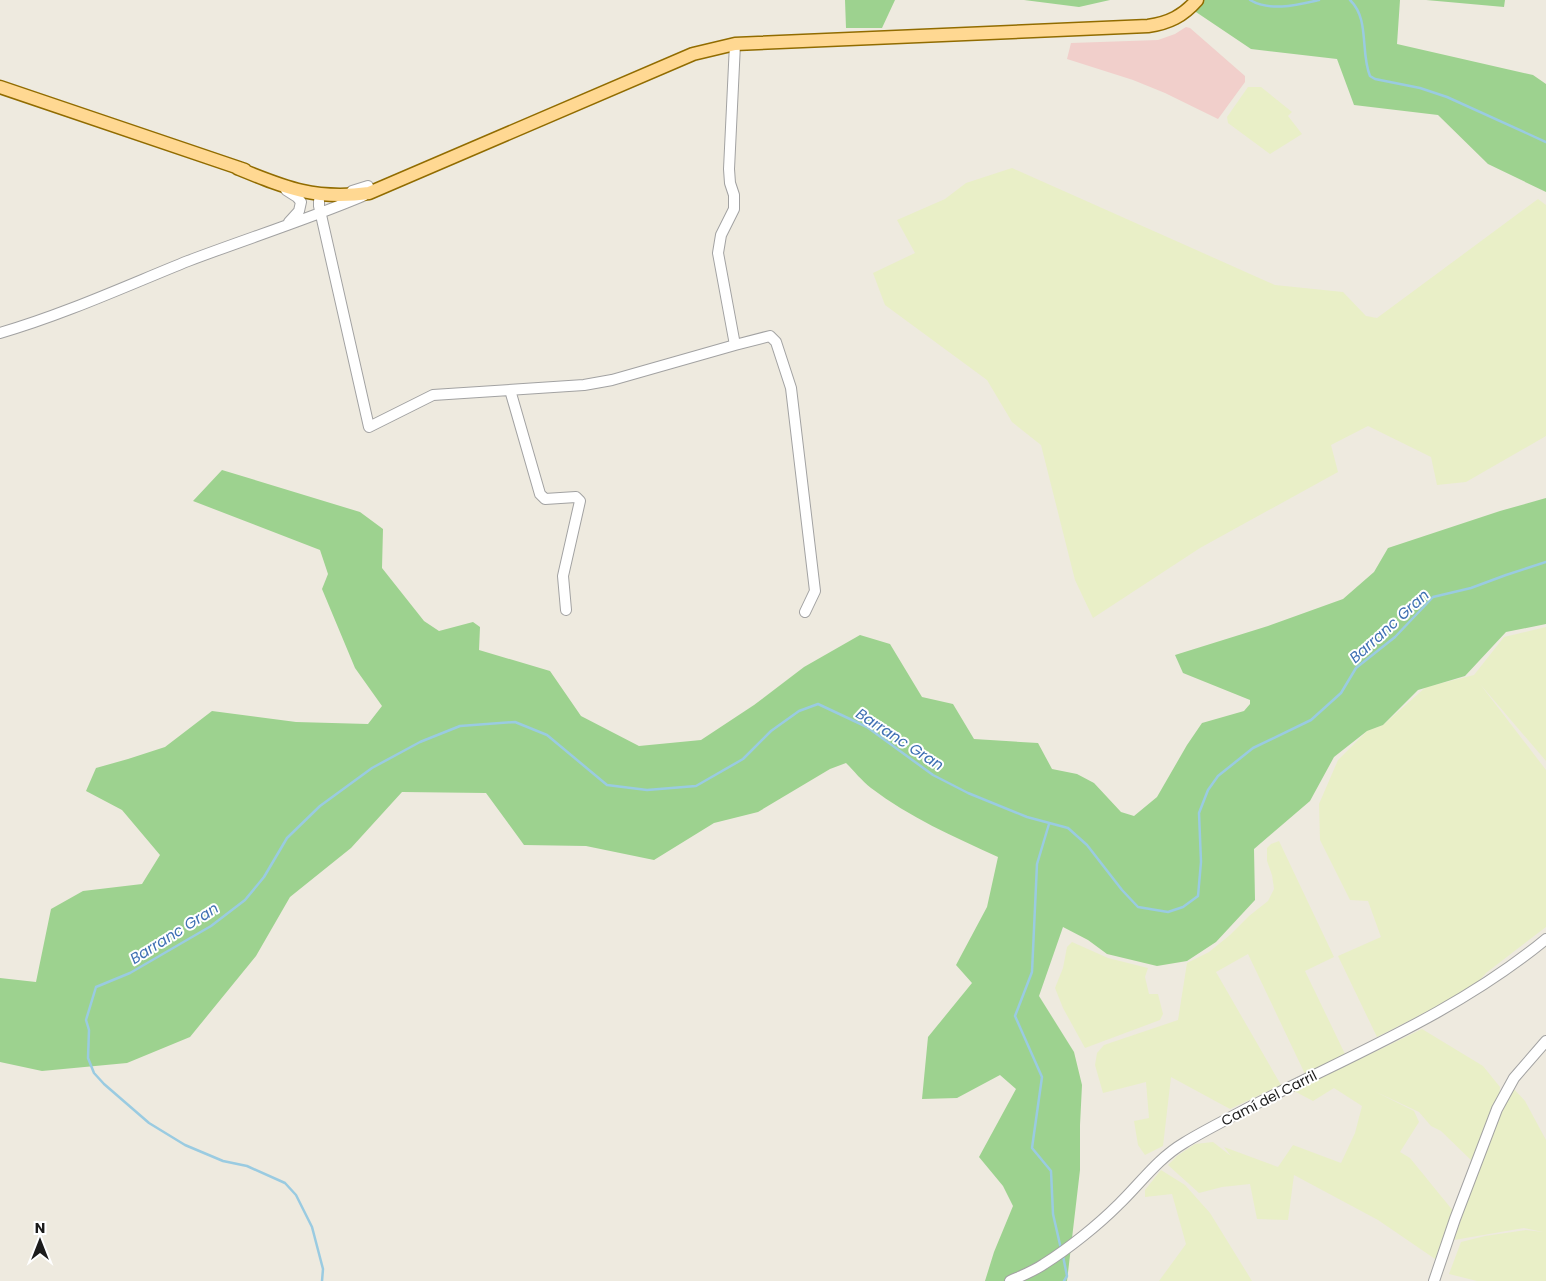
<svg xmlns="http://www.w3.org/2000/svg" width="1546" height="1281" viewBox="0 0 1546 1281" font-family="Poppins,sans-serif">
<rect width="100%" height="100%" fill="#eeeadf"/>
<path fill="#f1cfcb" d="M1186 27 1190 28 1245 76V82L1218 119 1165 93 1133 80 1067 59 1071 43 1158 40 1175 34Z"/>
<path fill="#e9efc7" d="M1248 87H1261L1292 112 1288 116 1302 134 1270 154 1228 123 1227 117Z
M1012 168 1275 285 1343 292 1366 316 1377 318 1538 199 1546 205V436L1466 482 1437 485 1431 457 1368 426 1331 445 1338 472 1200 548 1093 618 1075 580 1041 445 1012 422 987 380 885 305 873 273 915 253 897 220 945 199 966 183Z
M1546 627V761L1480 684 1546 770V927L1486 973 1473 988 1377 1037 1338 956 1381 937 1368 901 1350 900 1320 840 1319 804 1338 760 1367 731 1383 725 1426 687 1474 675 1504 637Z
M1279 841 1334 957 1305 971 1345 1054 1305 1074 1248 954 1216 972 1281 1085 1230 1109 1171 1077 1163 1146 1145 1155 1138 1145 1134 1121 1149 1118 1146 1082 1103 1093 1095 1065 1097 1053 1104 1045 1178 1020 1187 963 1209 952 1230 935 1249 916 1268 901 1274 889 1272 875 1267 861V848L1271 844Z
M1072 942 1108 958 1148 968 1145 977 1149 994H1158L1163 1014 1160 1020 1085 1048 1063 1008 1055 988 1063 968 1067 947Z
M1422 1029 1483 1066 1500 1087 1499 1097 1473 1162 1441 1131 1431 1126 1419 1112 1374 1091 1414 1111 1419 1122 1400 1152 1410 1158 1454 1212 1438 1261 1378 1220 1294 1175 1288 1220 1257 1219 1250 1184 1222 1187 1199 1193 1168 1165 1177 1156 1195 1144 1213 1142 1231 1156 1224 1147 1278 1167 1293 1145 1341 1163 1355 1133 1362 1106 1334 1088 1313 1101 1294 1091Z
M1514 1089 1525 1101 1546 1140V1281H1477L1449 1274 1461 1242 1485 1236 1526 1230 1543 1232 1524 1228 1454 1240 1480 1164 1507 1097Z
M1161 1170 1185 1185 1210 1213 1252 1281H1159L1186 1244 1172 1194 1145 1197V1190Z"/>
<path fill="#9dd28f" d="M845 0H895L882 28H846Z
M1024 0H1110L1079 7Z
M1204 0H1400L1397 44 1533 75 1546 84V192L1488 164 1438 115 1354 105 1337 59 1251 49 1193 10Z
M1426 0H1505L1504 7Z
M222 470 360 512 383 529 382 568 424 621 439 631 473 622 480 627 479 650 550 671 581 716 639 746 701 740 754 705 804 667 860 635 890 644 922 697 953 704 974 739 1038 743 1052 769 1077 774 1094 783 1121 812 1134 816 1157 797 1187 745 1202 723 1244 711 1250 704V700L1183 673 1175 655 1268 626 1343 599 1374 572 1388 548 1500 511 1546 498V624L1506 632 1465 676 1418 690 1383 725 1367 731 1334 757 1310 801 1254 849 1255 900 1216 942 1187 961 1157 966 1107 954 1088 940 1063 927 1039 996 1074 1052 1082 1085 1080 1125V1170L1067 1281H985L994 1252 1013 1206 1003 1186 979 1157 1016 1089 1000 1075 957 1098 922 1099 928 1037 972 983 956 965 987 907 998 857C954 837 909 817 871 788 862 781 854 771 846 763L830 769 758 812 714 823 654 860 586 846 524 845 486 793 402 792 351 848 290 897 256 956 190 1037 127 1063 42 1071 0 1062V978L36 982 51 909 83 891 142 884 160 855 122 810 86 791 96 768 128 759 165 747 212 711 296 722 368 724 382 706 355 668 322 589 328 574 320 550 193 501Z"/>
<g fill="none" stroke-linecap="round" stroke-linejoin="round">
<path stroke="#9acbe1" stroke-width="2.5" d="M1250 0C1270 12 1297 5 1319 0
M1350 0C1370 19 1360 52 1370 76L1375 79 1420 88 1447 97 1546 142
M1049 824 1037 864 1032 972 1015 1016 1042 1077 1032 1148 1051 1171 1053 1214 1061 1249
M1063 1256 1067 1276 1064 1281
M322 1281 323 1269 312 1227 296 1195 285 1183 247 1166 223 1161 185 1145 149 1123 104 1084 94 1073 88 1058 89 1030 86 1020 96 987 130 973 211 926 245 900 264 877 287 838 320 806 372 768 420 742 460 726 515 722 547 735 607 785 647 790 696 786 743 759 771 731 799 711 818 704 867 727 933 775 968 793 1027 817 1068 828 1087 845 1122 890 1138 907 1168 912 1183 907 1198 896 1201 862 1199 813 1208 790 1218 776 1253 748 1311 720 1341 693 1356 668 1395 637 1433 597 1471 588 1506 575 1546 562"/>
<defs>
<path id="minor" d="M286 190 297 197 301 202 299 211 289 222
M352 191 368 186
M319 201V206L369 427 433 395 584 385 612 380 735 345 718 253 721 235 734 209V195L730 183 729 169 735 44
M0 333C65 314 126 286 188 261 246 239 306 220 363 196
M735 345 770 336 776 342 791 388 815 591 805 612
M510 390 540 494 545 499 576 497 580 501 563 576 566 610
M1010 1281C1021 1276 1034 1271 1044 1264 1068 1249 1098 1225 1118 1205 1140 1184 1157 1159 1184 1143 1205 1130 1228 1119 1250 1107 1351 1055 1458 1012 1546 939
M1434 1281 1455 1219 1497 1109 1514 1078 1546 1041"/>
<path id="major" d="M0 87 245 170
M237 168C286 188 314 200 369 193L693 54 735 44 1148 26C1169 23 1183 16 1197 0"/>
</defs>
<use href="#minor" stroke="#a2a2a2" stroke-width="12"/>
<use href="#major" stroke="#916c00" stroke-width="15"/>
<use href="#minor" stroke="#fff" stroke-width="10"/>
<use href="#major" stroke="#ffd892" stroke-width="12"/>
</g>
<g text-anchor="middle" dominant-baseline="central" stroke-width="4" stroke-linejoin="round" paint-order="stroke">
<g font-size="14" fill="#1b1b1b" stroke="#fff">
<text transform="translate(1269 1098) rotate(-27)">Camí del Carril</text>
</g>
<g font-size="15" font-style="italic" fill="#3f70b3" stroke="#fff">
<text transform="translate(1389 626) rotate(-42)">Barranc Gran</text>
<text transform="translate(900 739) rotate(33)">Barranc Gran</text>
<text transform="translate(174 933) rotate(-32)">Barranc Gran</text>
</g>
</g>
<g transform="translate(40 1241)" stroke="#ffffff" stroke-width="4" paint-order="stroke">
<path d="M0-4L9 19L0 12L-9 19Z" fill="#1b1b1b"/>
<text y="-8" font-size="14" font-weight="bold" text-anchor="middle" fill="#1b1b1b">N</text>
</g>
</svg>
